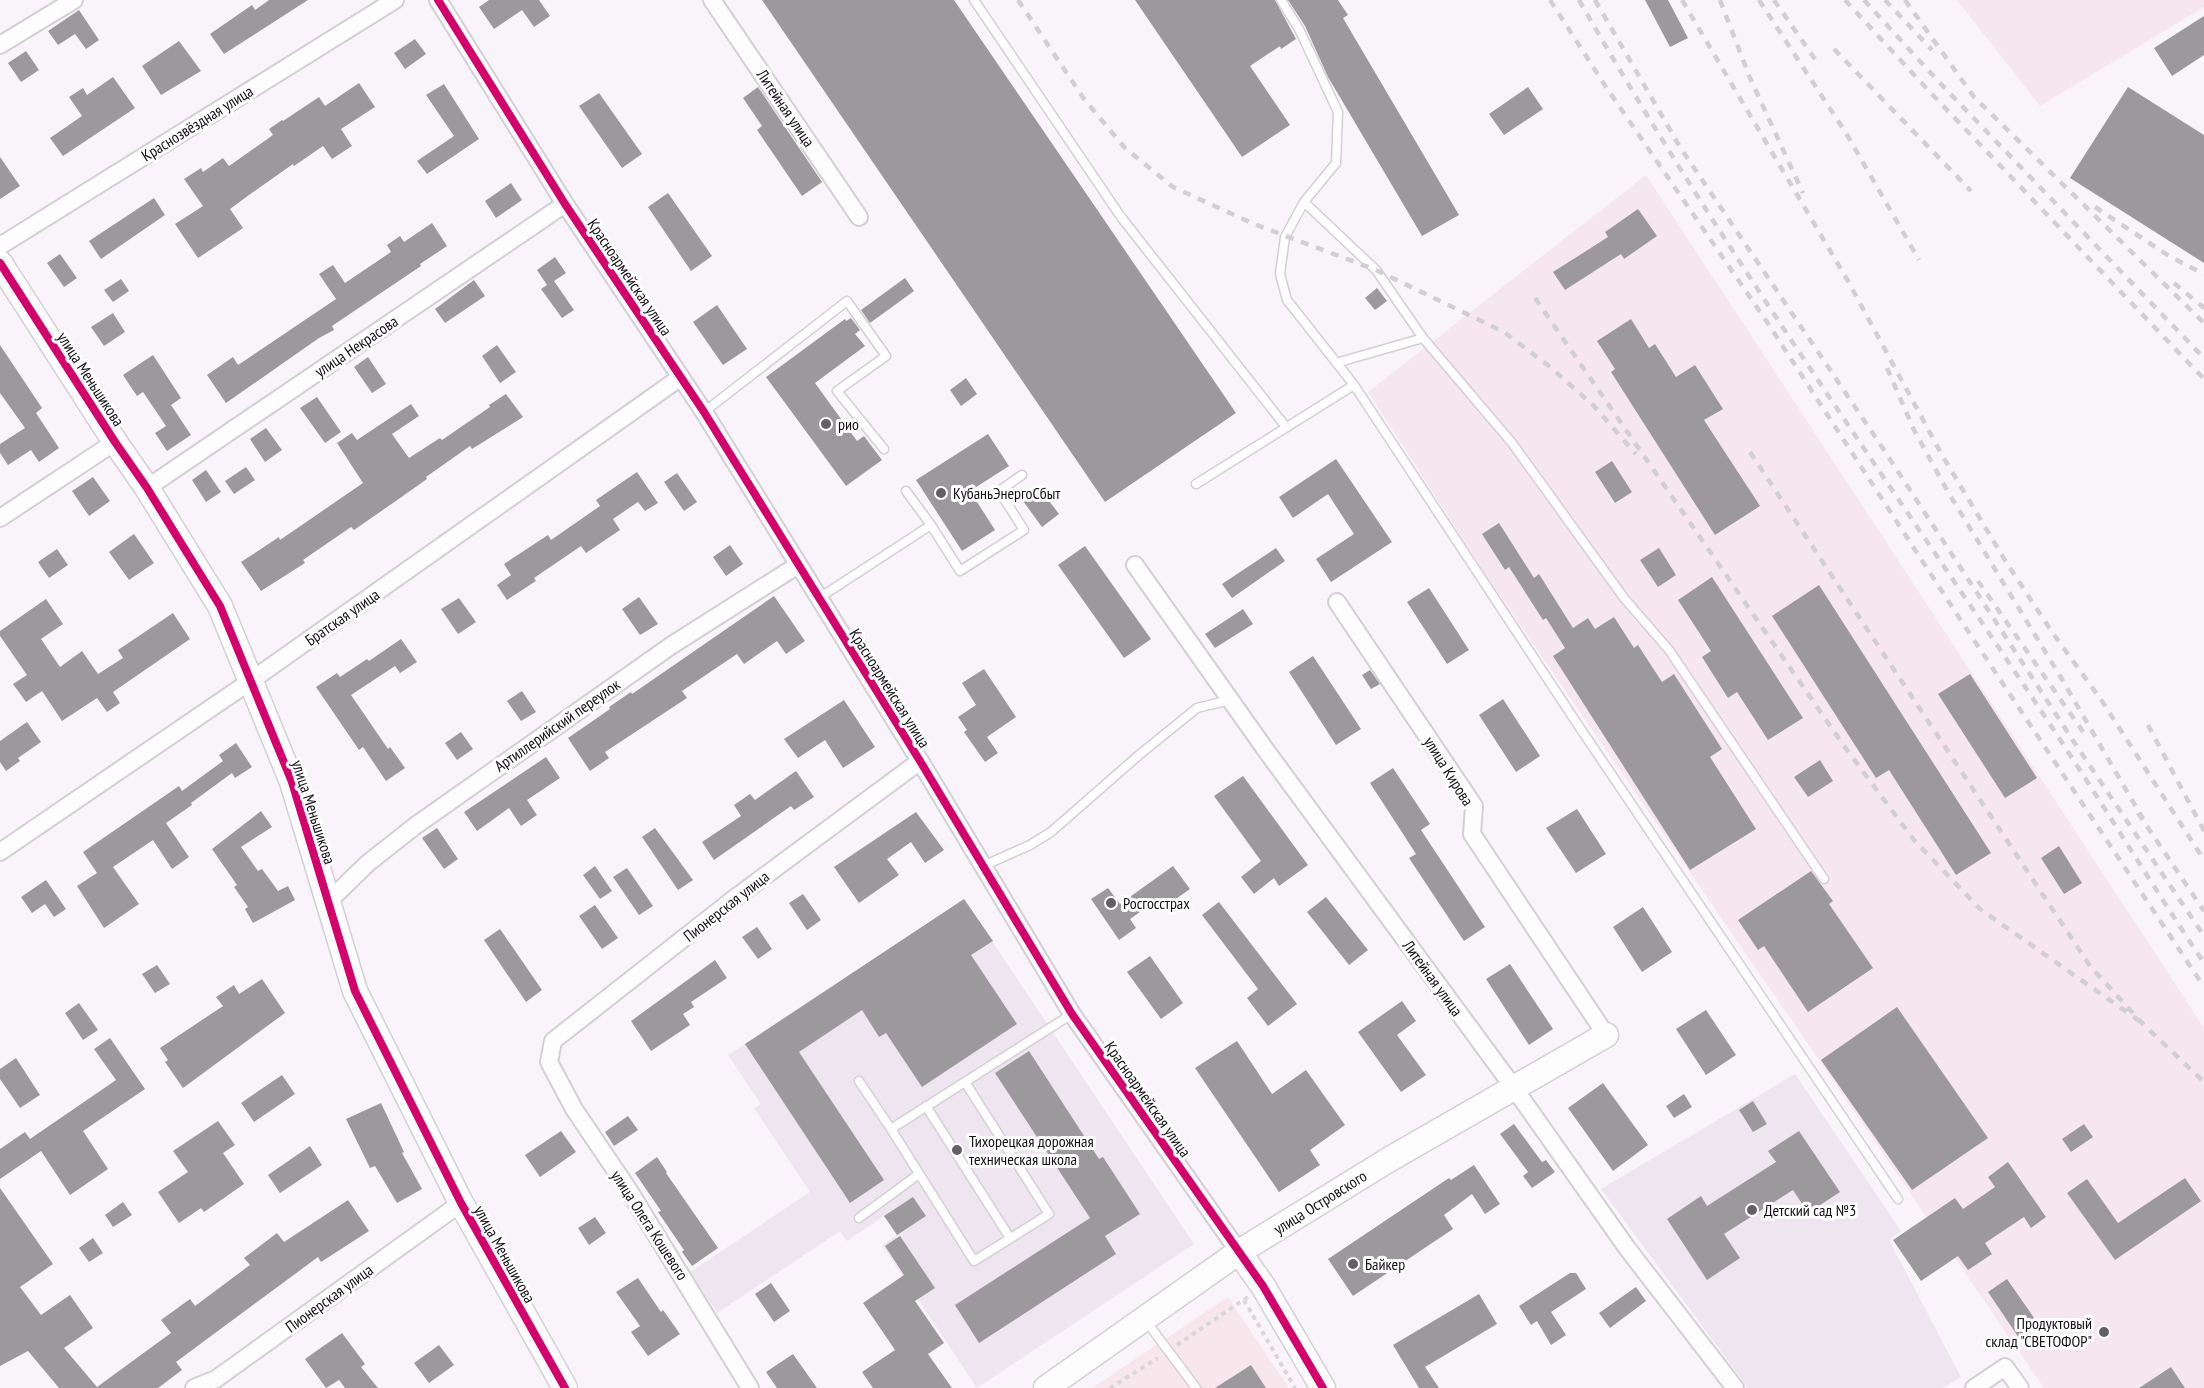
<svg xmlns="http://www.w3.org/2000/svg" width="2204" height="1388" viewBox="0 0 2204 1388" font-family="'PT Sans Narrow',sans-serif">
<rect width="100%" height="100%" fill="#f9f4fa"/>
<path fill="#f7e7ed" d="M1228 1297 1289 1388H1092Z"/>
<path fill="#f6e7ef" d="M1957 0H2204V7L2040 106Z
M1646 175 2204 1028V1388H2044L1488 578 1368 392Z"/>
<path fill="#eee5f1" d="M964 899 1194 1244 977 1388 882 1245 897 1235 884 1216 847 1241 840 1231 717 1313 690 1272 810 1192 754 1108 761 1104 728 1055Z
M1795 1074 1901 1231 1889 1240 1961 1377 1943 1388H1748L1601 1189Z"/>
<path fill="#9c999d" d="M269 0H308L224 54 210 34 252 5 255 10Z
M489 0H539L550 16 534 27 522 10 494 29 479 7Z
M762 0H954L1236 413 1105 502Z
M1135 0H1275L1296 39 1281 49 1280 46 1250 66 1290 125 1242 157Z
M1288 0H1338L1348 15 1343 18 1459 215 1422 236 1328 77 1305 26Z
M1645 0H1668L1688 38 1670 47Z
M79 10 99 40 86 49 75 34 58 45 48 31Z
M2204 16V55L2172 76 2154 48Z
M415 39 426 54 405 69 394 53Z
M179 41 201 71 161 95 142 66Z
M26 51 39 70 21 82 8 63Z
M113 77 135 108 63 156 50 138 82 116 69 97 83 88 87 95Z
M359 83 375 107 341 129 352 146 332 159 323 146 294 166 293 164 249 195 230 209 243 228 198 258 175 224 203 206 184 179 201 168 203 172 223 158 229 166 273 135 269 129 282 120 283 121 319 97 325 106Z
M444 84 479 139 427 174 417 161 454 136 426 95Z
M758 87 822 182 802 196 757 130 762 126 743 98Z
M1528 87 1543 109 1504 135 1489 114Z
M2128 87 2204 135V263L2070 178Z
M599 93 642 154 622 168 579 106Z
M0 157 20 186 0 199Z
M511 183 522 200 496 218 485 201Z
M668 193 712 256 691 271 648 207Z
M154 198 165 215 101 259 89 241Z
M1638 209 1657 236 1624 259 1621 254 1565 290 1553 272 1608 237 1605 232Z
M432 223 447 246 420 264 421 266 332 326 334 330 319 338 226 403 207 375 233 357 238 365 336 299 319 274 333 265 345 283 391 252 387 245 400 236 404 242Z
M60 254 77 278 64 287 47 263Z
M555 257 566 273 554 281 574 310 562 318 541 289 547 285 537 270Z
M905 278 914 291 870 323 861 310Z
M121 279 129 291 113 302 104 290Z
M474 280 485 296 445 323 435 309Z
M1377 288 1387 301 1375 310 1365 298Z
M717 305 747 349 723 365 693 322Z
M113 313 125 332 104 346 91 327Z
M851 318 860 330 855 334 865 346 815 383 857 441 864 436 882 460 846 486 766 377 845 319 846 321Z
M1631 319 1649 348 1655 344 1676 377 1695 365 1723 409 1704 420 1760 506 1715 535 1611 372 1615 369 1597 341Z
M0 345 42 408 36 413 59 448 39 462 31 450 8 465 0 453V444L25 428 0 393Z
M497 345 516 372 500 383 482 356Z
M153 355 181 398 171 405 191 435 167 451 155 433 166 426 143 392 137 396 123 375Z
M368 357 386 384 372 393 354 367Z
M966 378 977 394 961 406 950 390Z
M506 394 523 417 472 449 470 446 426 477 427 479 403 496 354 530 351 527 303 560 305 563 261 591 241 562 279 537 280 540 363 483 337 443 352 433 357 440 411 404 419 416 392 434 409 458 440 438 442 440 490 407 489 405Z
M317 397 341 432 325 443 300 408Z
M266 428 282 450 265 462 250 439Z
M988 434 1009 466 970 491 995 530 962 551 916 480Z
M1336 459 1392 542 1331 582 1316 559 1354 534 1328 494 1293 518 1279 497Z
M1612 461 1632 492 1615 503 1595 472Z
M246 467 255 480 234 494 225 481Z
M206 470 221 492 206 502 192 480Z
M637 472 658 503 645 511 638 502 613 519 620 530 586 553 581 546 534 578 536 581 507 600 497 585 511 575 504 564 548 535 551 540 600 506 596 500Z
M677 473 697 502 684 511 664 482Z
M93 477 110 501 89 516 72 491Z
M1037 485 1059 514 1042 527 1020 497Z
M1499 523 1534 578 1539 574 1573 628 1588 618 1595 629 1614 617 1634 648 1638 645 1662 682 1674 674 1722 749 1710 757 1756 829 1690 870 1553 656 1565 648 1546 618 1543 620 1509 567 1505 570 1482 534Z
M134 534 154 563 129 580 109 552Z
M730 545 743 564 726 576 713 557Z
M1085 546 1151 639 1124 658 1058 565Z
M1276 548 1285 561 1232 598 1222 584Z
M1659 548 1676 575 1658 587 1640 560Z
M57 549 68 565 49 578 38 562Z
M1712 577 1803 718 1768 740 1737 692 1728 698 1702 657 1711 651 1678 600Z
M1819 585 1991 853 1956 875 1889 770 1876 778 1772 616Z
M1429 588 1469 650 1447 664 1407 602Z
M774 596 805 641 786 654 777 641 744 664 737 654 682 691 687 698 605 752 609 758 590 771 568 738 610 709 609 707 631 692 632 694Z
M639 597 658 624 640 635 622 609Z
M459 598 476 622 458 634 441 609Z
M46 599 63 624 41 639 60 667 82 651 98 674 123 658 118 650 173 613 190 639 113 692 120 703 107 712 97 698 62 721 42 691 26 702 13 684 27 675 0 636V631Z
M1243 609 1253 624 1215 648 1205 634Z
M401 639 417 662 400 673 395 666 351 695 388 749 390 747 405 768 386 781 363 747 359 750 316 687 337 673 340 677 367 659 369 661Z
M1313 656 1361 729 1336 745 1289 672Z
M984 669 1016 717 987 737 998 753 985 762 964 732 967 730 958 717 976 705 962 683Z
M1370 670 1380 684 1371 689 1362 675Z
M1970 674 2037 778 2005 798 1938 694Z
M522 691 536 712 521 721 507 701Z
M1503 699 1540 756 1516 772 1479 715Z
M844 700 875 747 843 768 825 740 798 758 784 739Z
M27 722 41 742 18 758 20 761 6 771 0 762V741Z
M461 732 473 749 457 760 445 743Z
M236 743 252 767 235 778 232 773 191 803 192 805 166 823 189 857 172 869 153 840 113 867 139 904 104 928 77 886 97 873 83 852 179 786 182 791 223 761 219 755Z
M546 757 560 778 527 800 537 815 521 826 509 808 477 831 464 812Z
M1820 760 1833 781 1808 797 1794 777Z
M1393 768 1430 824 1421 830 1485 927 1464 941 1409 858 1416 854 1370 783Z
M796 771 814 797 794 810 791 806 714 860 702 842 741 816 734 805 750 794 755 800Z
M1243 776 1308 865 1279 886 1274 878 1254 894 1241 877 1261 861 1214 796Z
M1577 809 1606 854 1576 873 1546 828Z
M261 811 272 827 241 847 258 871 262 869 278 891 288 886 295 900 253 923 245 909 248 907 234 887 237 885 212 849Z
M916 812 944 850 925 863 911 842 887 859 899 875 859 903 834 867Z
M437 828 458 859 444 869 422 838Z
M655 828 693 880 678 890 642 837Z
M2059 846 2082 883 2064 894 2041 858Z
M595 866 612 891 600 899 583 875Z
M1173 866 1190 889 1160 910 1154 902 1130 919 1136 928 1119 940 1091 899 1108 888 1120 904Z
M627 868 653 906 639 915 613 877Z
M1811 871 1833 901 1829 904 1873 968 1808 1012 1764 946 1758 950 1738 920Z
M46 880 66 909 54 917 45 904 32 913 21 897Z
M803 894 821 920 807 930 789 903Z
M1326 897 1368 950 1349 965 1307 912Z
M964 899 993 941 971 955 1017 1024 922 1087 886 1033 879 1037 862 1010 799 1052 884 1180 850 1203 745 1044Z
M1219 902 1297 1004 1268 1026 1247 998 1258 989 1202 915Z
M595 905 618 938 602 949 579 916Z
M1643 907 1672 952 1642 972 1613 927Z
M757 927 772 949 758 959 742 937Z
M500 929 542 990 526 1002 484 940Z
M1150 956 1183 1003 1161 1019 1127 972Z
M715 960 727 978 691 1002 694 1007 683 1014 690 1025 651 1051 631 1021Z
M1510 964 1553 1029 1529 1045 1486 979Z
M157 965 170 984 155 993 142 974Z
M262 979 285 1013 183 1088 165 1062 168 1060 160 1048 223 1006 216 997 234 985 239 994Z
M1402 1001 1416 1021 1397 1035 1426 1075 1401 1092 1358 1032Z
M79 1003 98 1030 83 1040 65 1013Z
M1897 1007 1988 1138 1912 1190 1821 1060Z
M1706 1010 1736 1055 1706 1075 1676 1029Z
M110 1038 145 1089 83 1131 108 1169 70 1195 41 1151 0 1179V1149L25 1132 30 1139 116 1080 94 1049Z
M1237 1041 1272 1094 1306 1070 1345 1125 1310 1150 1320 1165 1279 1192 1195 1068Z
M1029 1051 1099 1159 1103 1157 1140 1214 1105 1236 1116 1254 979 1343 955 1305 1090 1218 995 1073Z
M16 1058 40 1095 20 1108 0 1079V1069Z
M282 1075 295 1094 254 1122 241 1103Z
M1603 1083 1648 1145 1613 1171 1568 1108Z
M1684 1094 1692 1107 1674 1118 1666 1106Z
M1753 1101 1767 1124 1753 1132 1739 1110Z
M381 1103 404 1152 402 1153 422 1189 397 1203 375 1166 370 1168 346 1119Z
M628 1116 638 1130 614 1146 605 1132Z
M218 1121 235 1145 223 1153 244 1184 204 1212 201 1208 179 1223 158 1192 188 1172 173 1151Z
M1514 1124 1542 1162 1546 1160 1555 1172 1532 1188 1523 1176 1528 1172 1500 1134Z
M2084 1124 2093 1137 2071 1152 2062 1139Z
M561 1131 576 1152 540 1177 525 1155Z
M1799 1131 1840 1192 1808 1213 1793 1190 1724 1234 1740 1258 1707 1280 1667 1219 1701 1196 1707 1206 1776 1162 1768 1151Z
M310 1146 322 1165 280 1193 268 1175Z
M657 1157 667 1172 666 1173 718 1248 692 1266 682 1252 684 1250 658 1212 661 1211 635 1173Z
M2008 1162 2046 1217 2031 1228 2024 1217 1985 1243 1992 1254 1968 1270 1958 1256 1921 1281 1893 1240 1955 1198 1963 1209 1995 1187 1988 1177Z
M1474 1165 1500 1204 1485 1214 1472 1194 1444 1215 1453 1229 1353 1296 1328 1259 1449 1178 1451 1180Z
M2185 1178 2201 1201 2115 1260 2067 1193 2087 1179 2118 1223Z
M0 1188 53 1264 20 1287 41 1315 70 1295 93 1328 64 1348 97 1387 171 1333 161 1320 190 1299 195 1306 250 1265 244 1258 277 1233 284 1242 348 1200 369 1231 321 1262 318 1257 176 1362 182 1370 158 1388H59L28 1351 0 1366Z
M913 1197 926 1216 897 1235 884 1216Z
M123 1202 132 1215 113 1227 105 1215Z
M595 1217 606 1233 589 1245 578 1228Z
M900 1236 935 1288 915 1301 944 1343 928 1354 952 1388H873L862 1372 895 1350 863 1303 904 1275 885 1246Z
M93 1238 103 1253 89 1262 79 1248Z
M1570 1273H1576L1586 1289 1551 1312 1566 1335 1551 1345 1537 1321 1531 1325 1519 1306Z
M638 1278 661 1312 663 1310 680 1334 648 1356 631 1332 640 1326 616 1292Z
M2007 1279 2039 1325 2019 1338 1988 1292Z
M771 1283 790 1311 774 1322 755 1294Z
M1636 1287 1646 1301 1610 1328 1599 1313Z
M1479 1294 1497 1324 1425 1367 1439 1388H1419L1393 1345Z
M342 1333 365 1364 361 1367 378 1388H345L339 1380 326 1388 305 1359Z
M439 1345 454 1365 429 1383 414 1363Z
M793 1354 817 1388H777L766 1372Z
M1251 1365 1266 1388H1215Z
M2171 1367 2185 1388H2139Z"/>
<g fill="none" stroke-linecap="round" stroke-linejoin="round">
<defs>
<path id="lane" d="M974 0 1121 217 1286 427
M1281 0 1299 29 1338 112 1336 163 1304 202 1285 237 1280 274 1287 300 1354 385 1578 725 1898 1199
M1304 202 1376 270 1423 338 1512 443 1624 598 1669 650 1824 879
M1336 363 1423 338
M704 412 847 301 886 356 837 391 884 449
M1196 484 1354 385
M906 491 931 525
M819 598 931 525 960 571 1024 530 999 491 1022 475
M983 866 1030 845 1051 832 1139 755 1197 708 1230 700
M859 1081 891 1129
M965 1082 1049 1214 974 1261 891 1129 1072 1014
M926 1106 1010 1238
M859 1218 919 1174
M1146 1321 1196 1388"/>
<path id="street" d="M438 0 565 204 704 412 920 761 1072 1014 1239 1252
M712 0 859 217
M0 45 74 0
M0 246 395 0
M147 488 565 204
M0 518 115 442
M1135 565 1265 749 1514 1088 1627 1248 1735 1388
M1337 602 1474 806 1472 834 1606 1035
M0 852 252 680 681 377
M329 901 368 863 415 826 672 645 798 565
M194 1388 216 1379 461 1203
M750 1388 628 1189 574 1109 549 1062 553 1041 731 901 920 761
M1974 1388 2005 1367 2020 1388"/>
<path id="secondary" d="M0 263 115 442 147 488 220 606 292 782 355 991 461 1203 565 1388
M1239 1252 1263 1286 1323 1388
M1046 1388 1239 1252 1390 1159 1606 1035"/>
</defs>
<use href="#lane" stroke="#d3cfd4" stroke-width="11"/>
<use href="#street" stroke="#d3cfd4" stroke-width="20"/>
<use href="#secondary" stroke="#d3cfd4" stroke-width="27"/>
<path stroke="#d8d6d8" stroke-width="4" stroke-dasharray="4.5 4.5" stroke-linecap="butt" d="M1244 1300 1295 1388
M1177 1345 1248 1297
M1110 1388 1158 1358"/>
<use href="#lane" stroke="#fefdfe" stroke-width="8"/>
<use href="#street" stroke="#fefdfe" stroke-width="16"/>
<use href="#secondary" stroke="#fefdfe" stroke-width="24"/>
<path stroke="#d1cfd1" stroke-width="4.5" stroke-dasharray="8 8" stroke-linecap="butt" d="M1018 0 1084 99 1125 148 1173 187 1254 224 1376 270 1504 332 1549 366 1593 405 1636 454
M1550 0 1606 87 1767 322 1960 619 2204 987
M1579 0C1724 254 1896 491 2057 735 2107 811 2154 888 2204 963
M1595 0 1680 147 1882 447 2074 742 2204 936
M1682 0 1848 281 1942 455 2006 562 2052 632 2102 701 2204 860
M1720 0 1750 78 1803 193
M1759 0 1846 133 1919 260
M1774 0 1819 65
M1845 0 1929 91 2204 379
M1864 0 1939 82 2204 358
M1885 0 1932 50
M1905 0 1974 97 2204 323
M1834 49 1971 191
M2095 207 2169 256 2204 274
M2174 283 2204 308
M1535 298 1844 746 1914 840 1980 909 2141 1022
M1887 368 1914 430 1948 492 2060 676 2143 819
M1750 452 2090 966 2141 1022 2204 1082
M1978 581 2086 736
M2148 725 2204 831
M2138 813 2204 911"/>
<defs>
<path id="cycleway" d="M438 0 565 204 704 412 920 761 1072 1014 1263 1286 1323 1388
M0 263 115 442 147 488 220 606 292 782 355 991 461 1203 565 1388"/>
</defs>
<use href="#cycleway" stroke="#fff" stroke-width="11"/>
<use href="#cycleway" stroke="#d6006c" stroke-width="8"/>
</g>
<g fill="#635f64" stroke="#fff" stroke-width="2">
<circle cx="826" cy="424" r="6"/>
<circle cx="941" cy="493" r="6"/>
<circle cx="1111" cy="903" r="6"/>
<circle cx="957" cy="1150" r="6"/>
<circle cx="1752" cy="1210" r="6"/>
<circle cx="1353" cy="1264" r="6"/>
<circle cx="2104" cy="1332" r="6"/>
</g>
<g text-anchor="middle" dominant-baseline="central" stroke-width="6" stroke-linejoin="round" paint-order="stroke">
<g font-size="16" fill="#120f13" stroke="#fff">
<text transform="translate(786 108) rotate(56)">Литейная улица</text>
<text transform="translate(197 123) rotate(-32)">Краснозвёздная улица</text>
<text transform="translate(630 277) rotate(56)">Красноармейская улица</text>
<text transform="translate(356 346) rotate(-34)">улица Некрасова</text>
<text transform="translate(91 379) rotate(57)">улица Меньшикова</text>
<text transform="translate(342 617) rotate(-35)">Братская улица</text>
<text transform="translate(890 688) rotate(58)">Красноармейская улица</text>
<text transform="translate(557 725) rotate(-35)">Артиллерийский переулок</text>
<text transform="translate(1449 771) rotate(58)">улица Кирова</text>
<text transform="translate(314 812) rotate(72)">улица Меньшикова</text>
<text transform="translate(726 906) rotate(-38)">Пионерская улица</text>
<text transform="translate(1433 978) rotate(54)">Литейная улица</text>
<text transform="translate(1148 1099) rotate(55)">Красноармейская улица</text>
<text transform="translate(1320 1202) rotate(-32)">улица Островского</text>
<text transform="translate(650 1225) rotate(57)">улица Олега Кошевого</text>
<text transform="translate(505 1254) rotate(61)">улица Меньшикова</text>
<text transform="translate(329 1298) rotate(-36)">Пионерская улица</text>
</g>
<g font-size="16" fill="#120f13" stroke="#fff" text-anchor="start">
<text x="838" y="424">рио</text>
<text x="953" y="493">КубаньЭнергоСбыт</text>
<text x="1123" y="903">Росгосстрах</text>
<text x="969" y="1141">Тихорецкая дорожная<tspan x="969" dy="18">техническая школа</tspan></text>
<text x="1764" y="1210">Детский сад №3</text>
<text x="1365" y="1264">Байкер</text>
<text x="2092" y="1323" text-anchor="end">Продуктовый<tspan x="2092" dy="18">склад "СВЕТОФОР"</tspan></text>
</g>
</g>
</svg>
